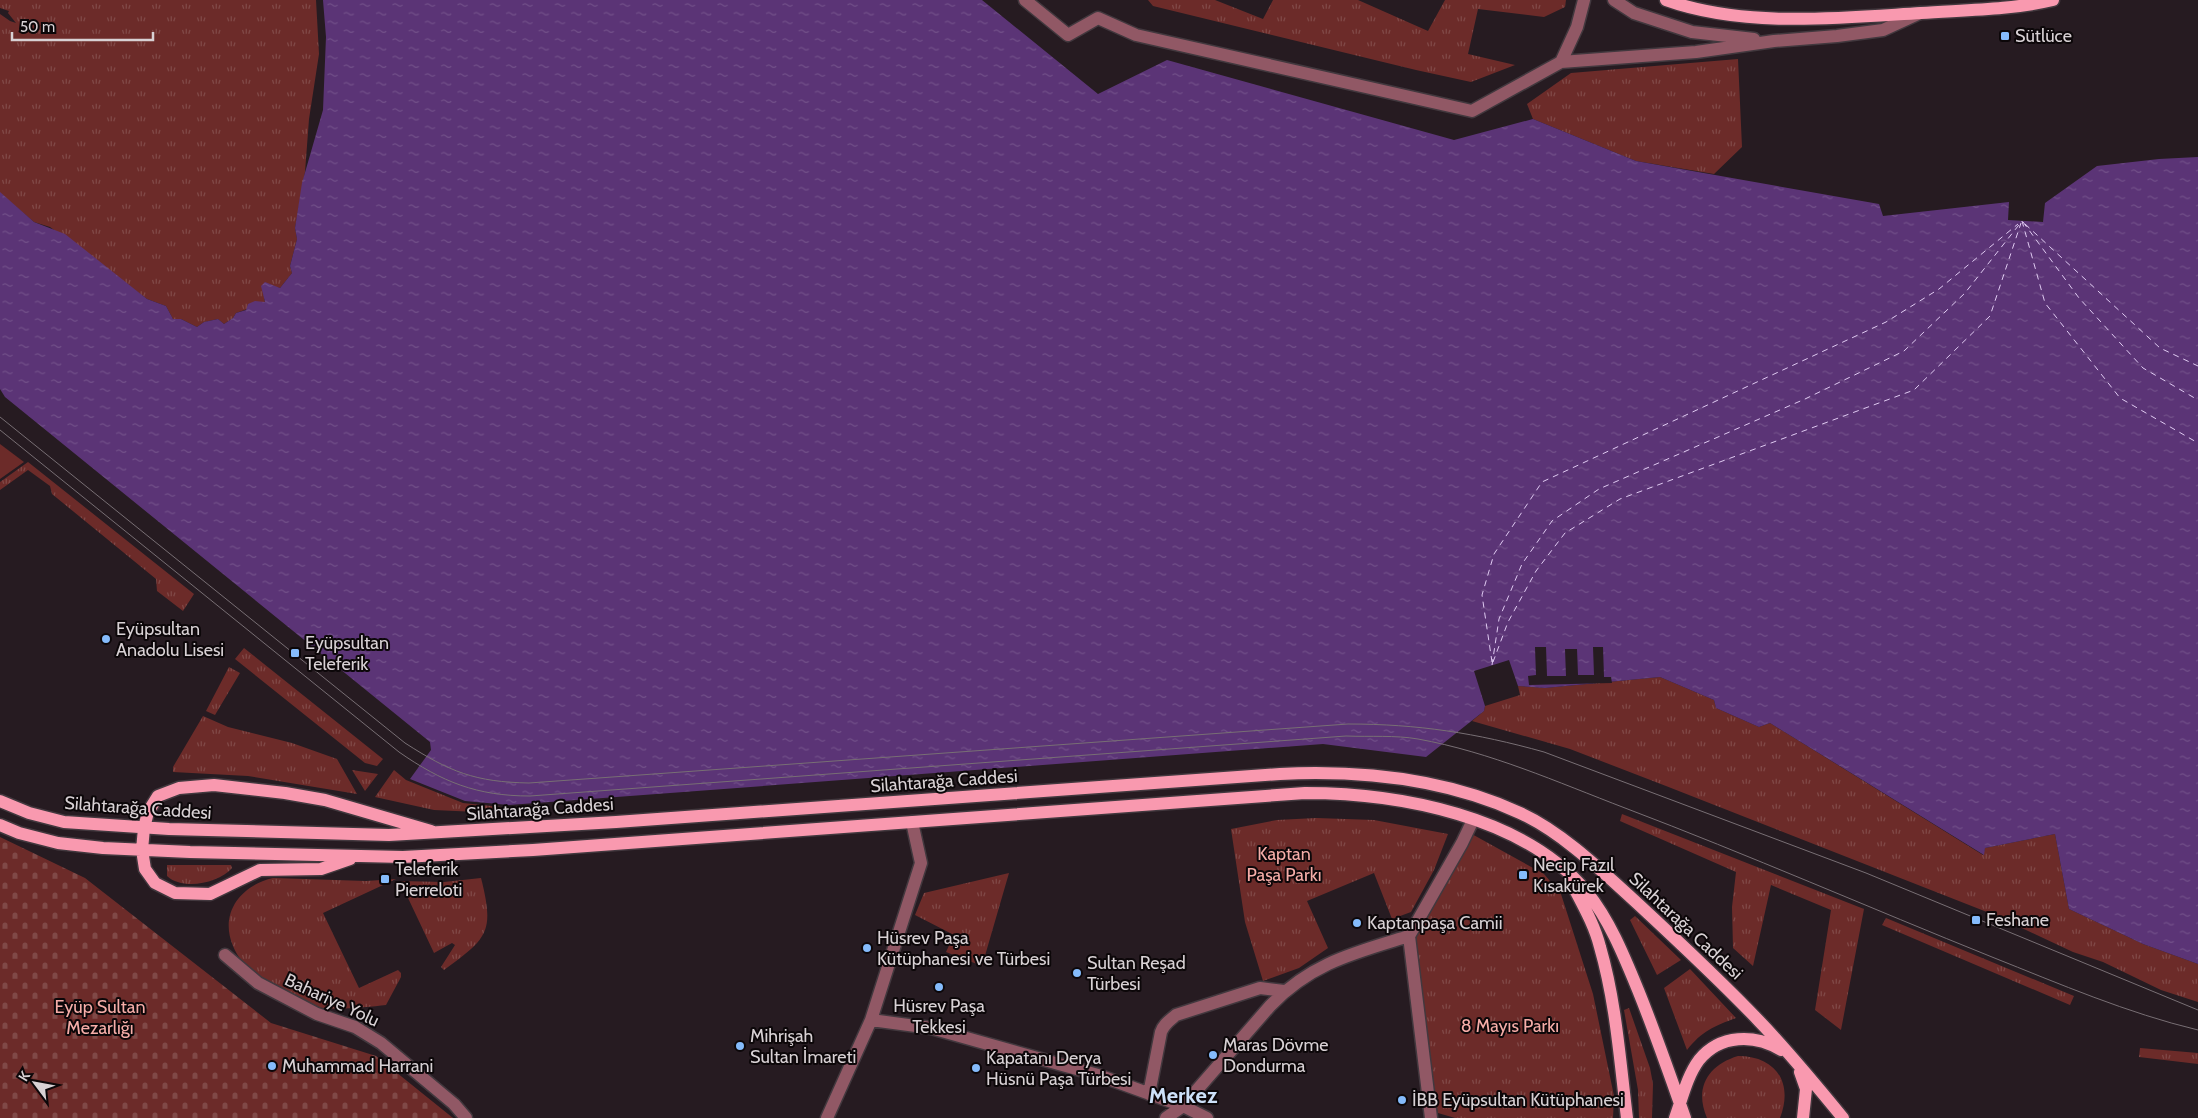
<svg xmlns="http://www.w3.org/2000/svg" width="2198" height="1118" viewBox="0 0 2198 1118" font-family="Cabin,sans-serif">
<defs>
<pattern id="grass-tufts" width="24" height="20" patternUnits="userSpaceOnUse" patternTransform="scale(1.25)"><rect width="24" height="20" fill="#6c2b29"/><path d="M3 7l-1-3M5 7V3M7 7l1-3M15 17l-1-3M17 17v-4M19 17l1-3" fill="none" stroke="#804947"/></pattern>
<pattern id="cemetery-stones" width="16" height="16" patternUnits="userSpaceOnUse" patternTransform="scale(1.25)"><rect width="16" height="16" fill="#6c2b29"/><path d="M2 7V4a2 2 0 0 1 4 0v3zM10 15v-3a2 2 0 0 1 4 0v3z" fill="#804947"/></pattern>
<pattern id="water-ripples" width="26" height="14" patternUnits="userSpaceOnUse" patternTransform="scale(1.25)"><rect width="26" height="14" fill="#5b3476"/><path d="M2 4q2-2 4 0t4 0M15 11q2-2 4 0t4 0" fill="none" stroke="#725089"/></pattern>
</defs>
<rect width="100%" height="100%" fill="#261b21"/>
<path fill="url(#grass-tufts)" d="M0 0H316L319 54 309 119 305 172 295 228 297 239 290 266 292 273 280 288 272 286 263 292 265 303 236 313 233 318 224 324 218 319 204 322 197 327 181 319H173L166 306 147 299 50 227 34 222 0 193V14L10 21 16 23 8 13 9 11 0 8Z
M1148 0H1215L1263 19 1273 0H1358L1428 31 1445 0H1566L1565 7 1544 17 1478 9 1468 54 1515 65 1471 82 1416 70 1153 6Z
M1738 59 1742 147 1714 174 1636 161 1533 119 1527 104 1571 73Z
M28 462 194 594 183 611 157 591 156 579 52 494 50 486 28 470 0 490V482Z
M244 648 383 759 377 766 365 763 235 659Z
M229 667 240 673 215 715 206 711Z
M1660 677 1714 700 1716 708 1759 727 1770 723 1983 855 1985 848 2055 834 2069 909 2143 944 2198 964V1002L2161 990 2103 962 2073 952 1992 914 1666 786 1570 749 1472 721 1484 711 1485 706 1520 695 1518 686 1545 688Z
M203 716 228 727 292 743 337 759 357 794 248 776 173 772V767Z
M352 770 378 774 365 791Z
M394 770 406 780 463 803 501 807 499 813 434 810 375 797Z
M1622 814 1864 909 1841 1030 1815 1010 1831 910 1771 885 1753 966 1733 948 1732 907 1736 872 1620 821Z
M1316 818 1374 820 1448 834 1434 870 1411 912 1392 919 1374 873 1307 901 1328 948 1299 968 1263 981 1245 922 1231 829 1277 820Z
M1470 833 1544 874 1561 894 1593 994 1614 1096 1613 1118H1455L1438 1113 1405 934Z
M167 865H231L232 868C219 883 183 891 167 876Z
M1009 873 982 966 946 952 954 935 915 915 924 893Z
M273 878 366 881 396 879 323 913 359 988 398 970 401 973V977L386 1005C368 1007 334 1011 317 1007 312 1006 305 1001 300 999 276 987 243 972 233 946 219 913 241 885 273 878Z
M481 878C495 933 487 938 444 970L441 967 455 945 452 943 434 953 400 881 444 882Z
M1635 916 1681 960 1657 975 1630 920Z
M1886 918 2074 996 2070 1005 1882 925Z
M1690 969 1736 1018C1714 1026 1702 1031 1687 1050L1664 988Z
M1629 1008 1650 1068 1653 1084 1652 1118H1639L1638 1090 1624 1010Z
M2140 1048 2198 1053V1064L2139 1057Z
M1738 1056C1775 1056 1794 1082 1780 1118H1707C1694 1088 1708 1065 1738 1056Z"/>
<path fill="url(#cemetery-stones)" d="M0 837 85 878 271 1023 376 1056 453 1118H0Z"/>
<path fill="#6c2b29" d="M0 444 24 462 0 479Z"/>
<path fill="url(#water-ripples)" d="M323 0H982L1098 94 1167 60 1454 140 1533 119 1636 161 1879 204 1883 216 2009 202 2008 220 2043 222 2045 203 2097 166 2159 159 2198 157V964L2143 944 2069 909 2055 834 1985 848 1984 855 1770 723 1759 727 1716 708 1714 700 1660 677 1545 688 1518 686 1509 660 1474 671 1485 706 1484 711 1426 757 1323 744 509 805 465 801 410 779 431 750 430 742 5 397 0 389V192L34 222 65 234 147 299 166 306 173 319H181L197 327 204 322 218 319 224 324 233 318 236 313 246 310 248 304 255 301 265 302 261 286 265 282 280 288 292 273 290 266 297 239 295 228 302 183 323 110 326 37Z"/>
<path fill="#261b21" d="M1535 647H1546L1547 676H1566L1565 649H1577L1578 675H1594L1593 647H1603L1604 677H1611L1612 683 1529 685 1528 676 1536 675Z"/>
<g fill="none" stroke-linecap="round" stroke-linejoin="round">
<path stroke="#e0cbf2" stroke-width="1" stroke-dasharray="6 5" stroke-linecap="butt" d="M2023 222 2079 298 2143 368 2198 400
M2025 224 2160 348 2198 366
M1492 662 1482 595 1494 554 1542 482 1886 322 1939 289 2018 224
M1493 662 1508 622 1536 571 1565 533 1620 499 1914 390 1990 316 2021 223
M1492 665 1499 619 1522 564 1552 521 1599 489 1805 399 1904 351 1965 293 2022 221 2045 303 2120 398 2198 443"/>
<defs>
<path id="minor" d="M1025 0 1068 35 1098 18 1136 35 1472 111 1561 62 1696 52 1774 41 1837 36 1883 30 1920 13
M1614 0 1634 13 1692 32 1754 39
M1561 62 1577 27 1584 0
M225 955 258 983 317 1014 355 1027 381 1043 454 1104 466 1118
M871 1020 931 1028 1098 1075 1183 1106 1207 1118
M1149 1094 1161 1032C1164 1024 1169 1021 1176 1015L1260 988 1284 991
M827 1118 871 1020 921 863 912 822
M1166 1118 1183 1106 1270 1006C1311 963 1354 953 1409 936
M1431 1118 1409 936 1462 843 1473 820"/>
<path id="major" d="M1666 0C1744 28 1839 18 1921 13 1965 10 2011 10 2053 0
M0 801 29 813 64 822 169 829 389 835 616 822 1280 774C1362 770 1446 779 1520 813 1562 832 1603 872 1637 903 1678 941 1720 980 1759 1021 1789 1052 1816 1085 1843 1118
M0 825 19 833 58 843 103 848 190 852 403 857 533 850 1305 793C1399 793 1524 816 1587 892 1610 921 1624 956 1638 990 1655 1032 1670 1075 1685 1118
M350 859 321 869 260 870 210 894 175 893 155 883 145 869 142 850 144 828 148 812 158 796 179 788 214 785 285 793 325 800 431 831
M1570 880C1581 902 1594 923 1600 947 1616 1002 1620 1062 1627 1118
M1800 1072 1806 1089 1803 1118
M1675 1118C1682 1099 1687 1076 1699 1060 1720 1034 1755 1034 1781 1050"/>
</defs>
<use href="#minor" stroke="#42383e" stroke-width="15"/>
<use href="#major" stroke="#42383e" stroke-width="15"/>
<use href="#minor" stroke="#915865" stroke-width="12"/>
<use href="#major" stroke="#f999af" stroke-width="12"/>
<path stroke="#786f74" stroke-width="1" d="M0 417 405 743C450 772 475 782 529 783L1348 724C1418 724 1476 733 1544 752L1866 873 2198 1010
M0 430 399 752C442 782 477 796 530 796L1346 736C1370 737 1395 735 1418 739 1490 752 1557 782 1625 808 1749 855 1870 908 1992 957 2060 984 2127 1013 2198 1030"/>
</g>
<g fill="#85bbfb" stroke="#0c0709" stroke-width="2">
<rect x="2000" y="31" width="10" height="10" rx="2.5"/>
<circle cx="106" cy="639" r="5"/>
<rect x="290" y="648" width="10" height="10" rx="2.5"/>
<rect x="1518" y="870" width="10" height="10" rx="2.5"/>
<rect x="380" y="874" width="10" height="10" rx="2.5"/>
<rect x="1971" y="915" width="10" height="10" rx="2.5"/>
<circle cx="1357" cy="923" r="5"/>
<circle cx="867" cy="948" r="5"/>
<circle cx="1077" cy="973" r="5"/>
<circle cx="939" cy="987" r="5"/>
<circle cx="740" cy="1046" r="5"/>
<circle cx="1213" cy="1055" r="5"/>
<circle cx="272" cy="1066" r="5"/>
<circle cx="976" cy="1068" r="5"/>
<circle cx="1402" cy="1100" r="5"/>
</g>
<g text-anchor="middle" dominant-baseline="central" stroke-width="4" stroke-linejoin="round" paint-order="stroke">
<g font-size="18" fill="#d8d1d4" stroke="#0c0709" text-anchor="start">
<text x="2015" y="36">Sütlüce</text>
<text x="116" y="629">Eyüpsultan<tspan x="116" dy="21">Anadolu Lisesi</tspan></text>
<text x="305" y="643">Eyüpsultan<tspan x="305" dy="21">Teleferik</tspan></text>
<text x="1533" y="865">Necip Fazıl<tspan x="1533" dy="21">Kısakürek</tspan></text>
<text x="395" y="869">Teleferik<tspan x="395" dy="21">Pierreloti</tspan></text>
<text x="1986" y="920">Feshane</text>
<text x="1367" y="923">Kaptanpaşa Camii</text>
<text x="877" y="938">Hüsrev Paşa<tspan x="877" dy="21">Kütüphanesi ve Türbesi</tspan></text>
<text x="1087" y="963">Sultan Reşad<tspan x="1087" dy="21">Türbesi</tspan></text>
<text x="939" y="1006" text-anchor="middle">Hüsrev Paşa<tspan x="939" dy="21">Tekkesi</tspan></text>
<text x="750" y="1036">Mihrişah<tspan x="750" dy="21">Sultan İmareti</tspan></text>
<text x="1223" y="1045">Maras Dövme<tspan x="1223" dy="21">Dondurma</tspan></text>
<text x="986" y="1058">Kapatanı Derya<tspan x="986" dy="21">Hüsnü Paşa Türbesi</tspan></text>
<text x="282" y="1066">Muhammad Harrani</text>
<text x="1412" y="1100">İBB Eyüpsultan Kütüphanesi</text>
</g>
<g font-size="18" fill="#d8d1d4" stroke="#0c0709">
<text transform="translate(944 781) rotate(-4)">Silahtarağa Caddesi</text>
<text transform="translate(138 808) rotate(4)">Silahtarağa Caddesi</text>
<text transform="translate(540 809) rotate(-4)">Silahtarağa Caddesi</text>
<text transform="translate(1686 926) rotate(43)">Silahtarağa Caddesi</text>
<text transform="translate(332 1000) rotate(25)">Bahariye Yolu</text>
</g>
<g font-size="18" fill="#f6ada8" stroke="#0c0709">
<text x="1284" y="854">Kaptan<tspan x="1284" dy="21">Paşa Parkı</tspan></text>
<text x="100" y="1007">Eyüp Sultan<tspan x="100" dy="21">Mezarlığı</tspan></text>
<text x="1510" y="1026">8 Mayıs Parkı</text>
</g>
<g font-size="22" font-weight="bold" fill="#cde1f9" stroke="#0c0709">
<text x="1183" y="1095">Merkez</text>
</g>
</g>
<g transform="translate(35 1083) rotate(302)" stroke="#0c0709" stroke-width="4" paint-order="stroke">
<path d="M0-4L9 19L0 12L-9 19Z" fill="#d8d1d4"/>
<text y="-8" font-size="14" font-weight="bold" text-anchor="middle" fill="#d8d1d4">K</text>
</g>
<path d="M12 32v8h141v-8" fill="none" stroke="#d8d1d4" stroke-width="2.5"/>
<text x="20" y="32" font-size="15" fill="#d8d1d4" stroke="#0c0709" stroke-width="4" paint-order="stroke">50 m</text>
</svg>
